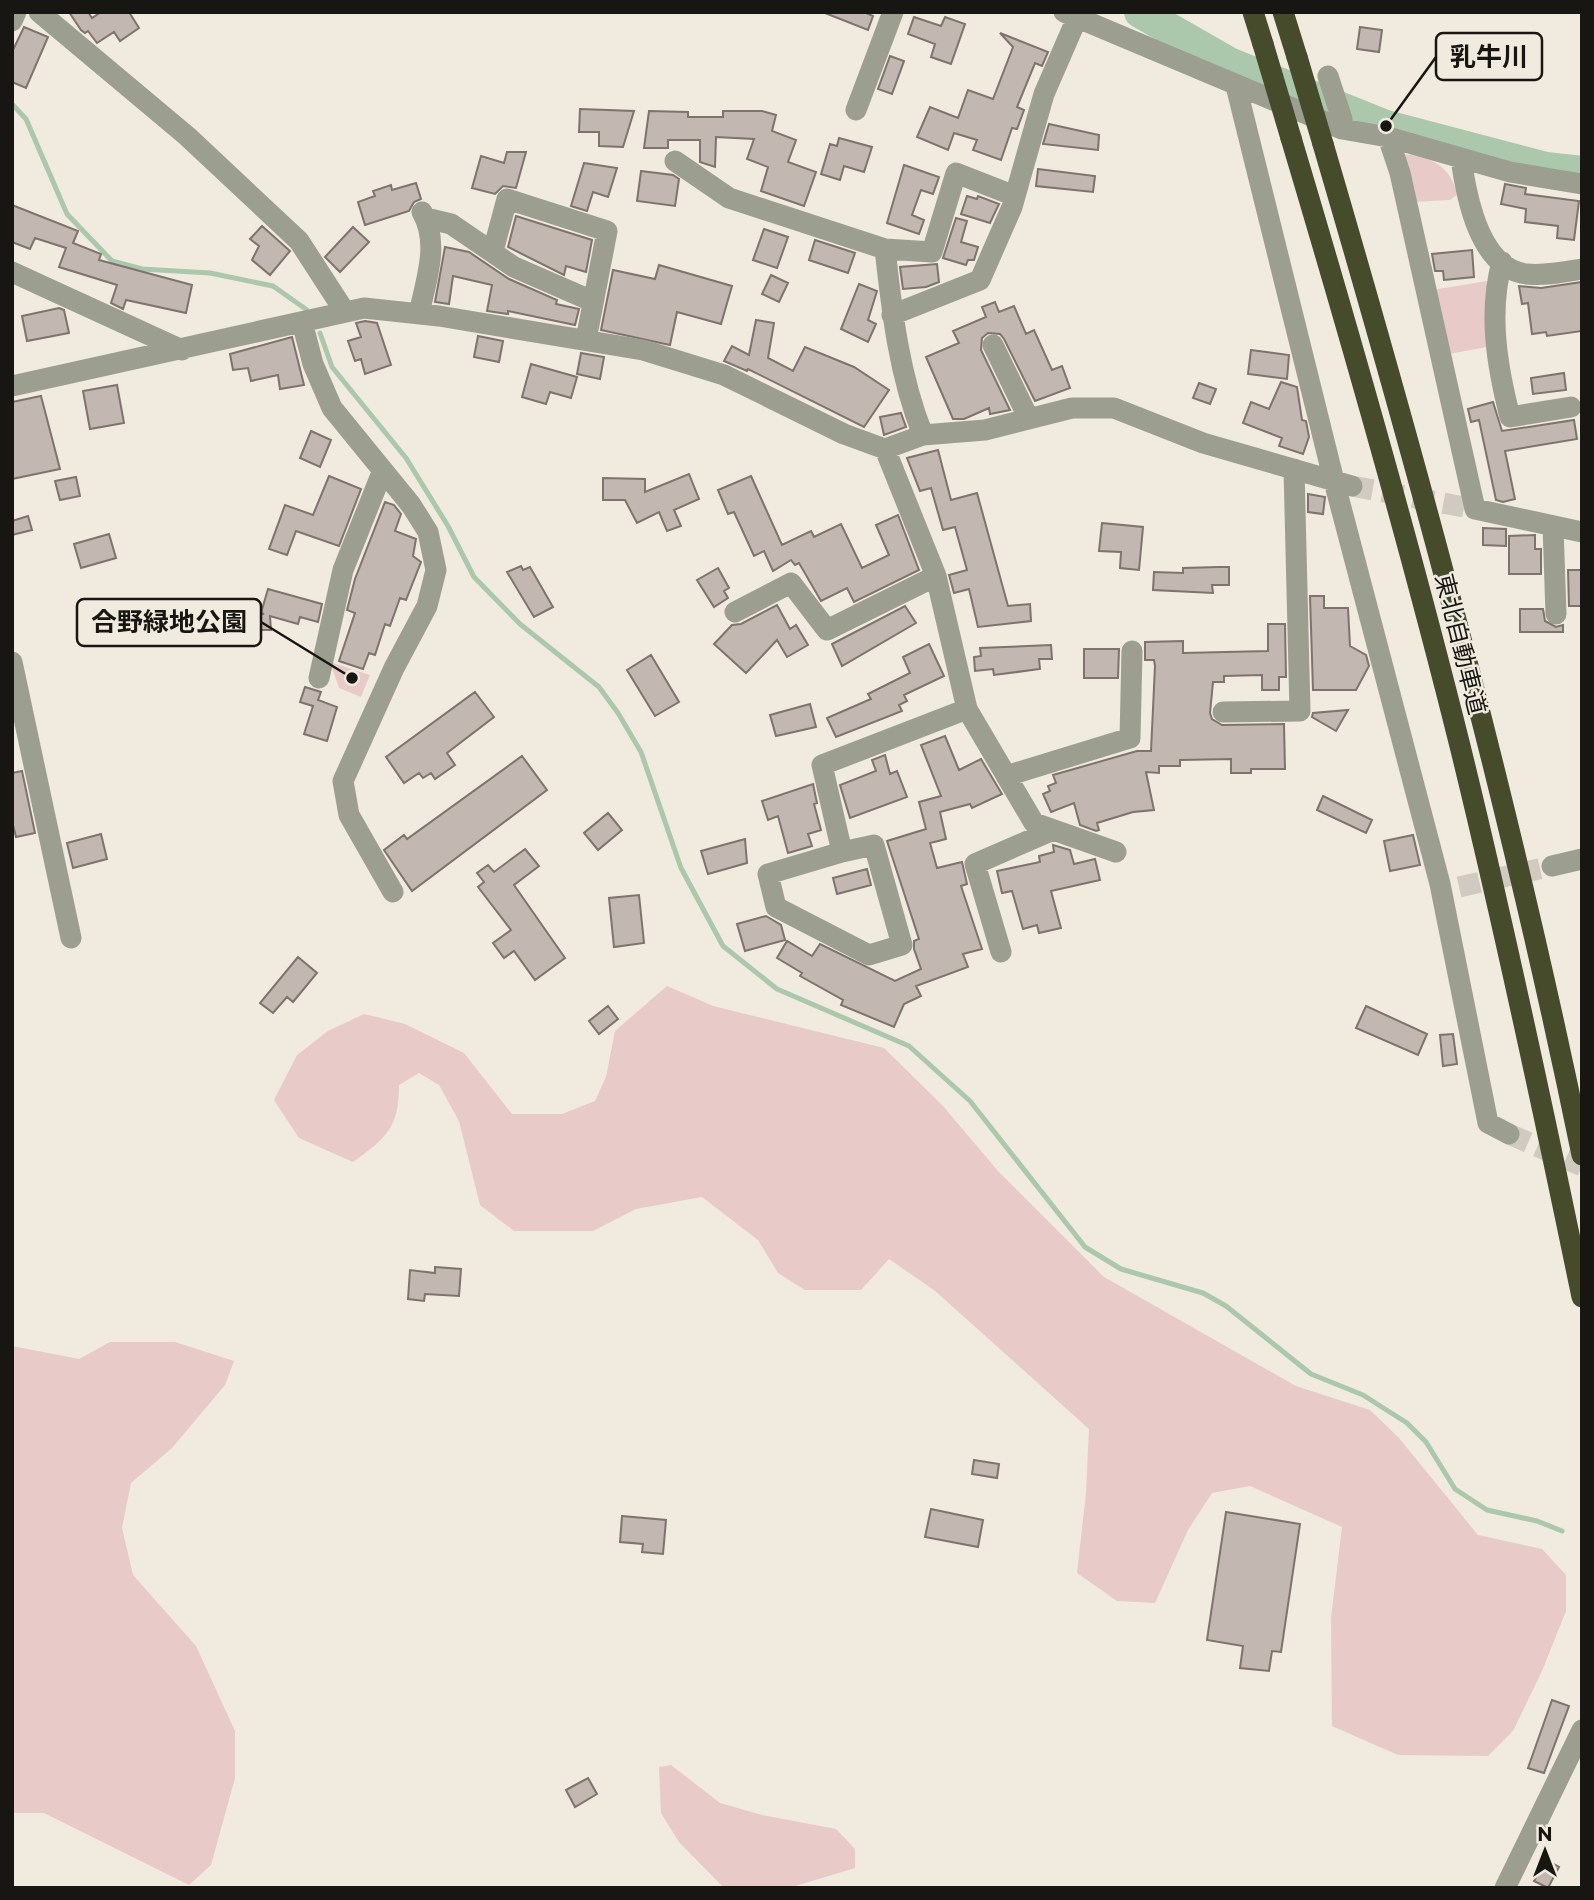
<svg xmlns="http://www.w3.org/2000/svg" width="1594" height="1900" viewBox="0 0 1594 1900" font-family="Montserrat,'Noto Sans JP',sans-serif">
<rect width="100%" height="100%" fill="#f0eadf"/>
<path fill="#e8cac8" d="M1401 154C1428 156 1451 164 1457 195L1450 200 1412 202Z
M1487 281V347L1449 354 1432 290Z
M330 662 370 675 361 697 339 688Z
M667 986 713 1006 884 1048 943 1106 998 1171 1104 1277 1296 1386 1370 1410 1399 1438 1478 1535 1542 1549 1566 1575V1611L1542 1671 1513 1731 1488 1756 1398 1755 1332 1726 1331 1618 1342 1527 1250 1486 1212 1493 1188 1530 1155 1603 1117 1601 1077 1573 1086 1493 1089 1429 934 1290 889 1259 861 1290H805L778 1273 758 1240 702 1197 636 1209 593 1231H514L480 1205 459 1121 439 1085 419 1073 399 1085C399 1128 386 1138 353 1162L299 1138 274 1100 297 1055 328 1031 364 1014 405 1024 464 1053 512 1114H562L595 1101 606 1077 615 1031Z
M110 1342H175L234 1361 225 1385 172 1448 131 1483 122 1528 133 1575 196 1646 235 1731V1778L211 1865 189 1885 44 1813H12V1346L79 1359Z
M671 1765 720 1803 762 1815 836 1829 855 1849V1868L789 1888H724L679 1842 661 1813 659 1767Z"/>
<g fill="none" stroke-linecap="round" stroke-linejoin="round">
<path stroke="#abc8ac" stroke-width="5" d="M12 104 26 119 67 214 112 261 142 269 210 273 273 286 307 310
M320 333 332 367 406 458 448 526 474 577 520 624 599 687 618 713 641 752 681 868 723 946 777 989 909 1046 970 1101 1085 1247 1121 1269 1203 1293 1226 1306 1311 1374 1363 1395 1407 1423 1426 1442 1455 1489 1487 1510 1537 1521 1562 1531"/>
<path stroke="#abc8ac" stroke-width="32" d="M1140 12 1229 63 1386 126 1546 168 1582 172"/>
</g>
<path fill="#c3b8b1" stroke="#7e736d" stroke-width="2" d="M69 12H88L92 18 101 12H129L139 28 120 41 114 32 97 43 88 31 85 33 81 30Z
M864 12 873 16 868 30 825 13Z
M914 17 941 26 945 17 965 24 951 64 931 57 935 44 908 34Z
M24 27 48 37 26 88 12 82V52Z
M1360 27 1382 30 1379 52 1357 49Z
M1000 33 1048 52 1042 66 1035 63 1017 107 1024 110 1017 129 1012 128 1001 160 973 150 977 140 954 133 948 150 917 137 930 107 958 118 968 90 993 99 1013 47Z
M890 56 904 61 892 94 878 89Z
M580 109 634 111 623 147 599 146V132H579Z
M649 111 688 112V117H723V111H762L776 115 772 131 796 140 788 162 816 172 804 206 761 191 768 167 747 159 754 139 716 137 715 167 700 162V140H668V148H644Z
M1049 124 1099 135 1098 150 1043 144Z
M839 138 872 147 864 172 844 166 840 180 821 174 830 144 837 146Z
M507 152H526L516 188 503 186 495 194 472 188 481 156 504 163Z
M584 163 617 168 608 197 593 192 587 211 571 206Z
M904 165 939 177 933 194 921 190 912 215 924 220 919 234 887 223Z
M1038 169 1095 176 1093 192 1036 186Z
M641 171 673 175 679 179 675 206 637 201Z
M416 183 421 199 414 202 409 211 365 225 358 202 375 196 373 191 391 185 392 190Z
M1505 184 1526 188 1525 194 1579 201 1574 240 1557 238 1558 226 1525 222 1526 209 1501 204Z
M967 196 977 199 978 196 999 204 990 223 961 214Z
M12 205 78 231 73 243 101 254 99 260 192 285 186 313 126 300 123 309 111 303 117 285 59 267 66 248 35 238 30 249 12 242Z
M516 216 592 240 586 272 566 266 564 275 508 247Z
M956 218 967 221 961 242 978 247 974 260H968L966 265 943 258Z
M262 226 290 251 270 275 252 260 259 246 250 239Z
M353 227 369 242 340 272 325 257Z
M764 229 788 237 777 268 753 260Z
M815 240 855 253 848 273 809 260Z
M445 247 469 252 509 279 557 300 556 304 579 309 575 325 508 311V314L487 311 492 285 453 276 449 304 435 302Z
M1472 250 1474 277 1444 280 1443 271H1435L1432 254Z
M937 264 939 282 926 287 903 289 900 267Z
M659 265 732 286 721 324 677 312 670 345 601 330 613 270 655 279Z
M771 275 788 283 779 302 762 294Z
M1582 282V331L1547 336 1546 332 1532 334 1528 303 1522 304 1519 286 1541 288Z
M859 284 877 291 868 320 876 324 868 342 841 329Z
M995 302 999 312 1014 306 1026 334 1034 330 1052 370 1062 366 1070 388 1035 401 1004 339 1000 334 988 333 982 338 981 350 1010 410 990 414 989 408 964 419H953L926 357 959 343 953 331 986 317 982 307Z
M59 308 64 310 69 333 27 341 22 316Z
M756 320 774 323 768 358 793 371 805 347 854 367 889 390 864 427 748 369 747 371 724 361 732 346 749 355Z
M365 321 377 323 391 365 365 374 361 359 355 361 348 341 361 337 356 323Z
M478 336 503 341 499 362 474 357Z
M292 337 304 385 280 389 278 375 251 381 248 368 233 370 230 354Z
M1251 350 1289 355 1287 379 1248 374Z
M581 353 604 357 600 379 577 374Z
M531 364 577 377 571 398 550 392 546 404 522 397Z
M1564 373 1566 390 1533 394 1531 378Z
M1281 382 1297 387 1302 420 1306 421 1309 437 1303 454 1279 446 1282 438 1243 423 1251 402 1269 409Z
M1199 383 1216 389 1210 404 1193 398Z
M117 385 124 423 90 429 83 391Z
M41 396 60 469 12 479V402Z
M1493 402 1502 431 1574 420 1577 439 1505 451 1515 499 1503 502 1496 500 1479 420 1471 422 1468 409Z
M901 413 906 427 884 435 880 417Z
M311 431 331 440 320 467 300 458Z
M938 450 951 500 977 493 1008 606 1030 604 1031 621 978 627 969 589 954 593 949 575 967 570 955 527 943 530 931 488 920 491 907 458Z
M689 474 699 499 674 510 681 526 667 531 659 512 637 523 625 500H603V478L645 479V492Z
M329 476 361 489 339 546 296 531 287 555 269 549 285 505 313 515Z
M751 476 782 545 811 531 814 537 841 524 862 568 889 555 876 525 898 515 919 570 854 602 847 588 821 601 799 563 795 565 791 560 773 571 764 551 754 556 734 512 728 514 718 490Z
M76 477 80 496 60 500 55 481Z
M1308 494 1325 497 1323 514 1308 512Z
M385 502 394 505 401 514 395 531 416 539 413 556 421 562 406 600 400 598 390 626 385 624 375 655 369 653 363 669 339 661 355 613 347 610 355 579Z
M28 516 32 530 12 535V521Z
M1102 523 1143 527 1139 570 1120 568 1121 552 1099 551Z
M1483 528 1506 529V546L1483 545Z
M109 534 116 558 81 568 74 544Z
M1535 535V549H1541V574H1509V536Z
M521 566 523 570 530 567 553 607 534 617 507 572Z
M1219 567H1229V585H1212L1213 593 1153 590 1154 572 1183 573V568Z
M718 568 729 588 724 591 728 598 714 607 697 580Z
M1568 570H1582V606H1569Z
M268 589 322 604 318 622 300 617 298 624 270 616 271 630H230V614H264L261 613Z
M1310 596H1324V608H1348L1350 646 1366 655 1369 666 1356 690H1313Z
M777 605 790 629 796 625 808 645 787 657 777 640 746 673 714 644 732 625 741 624Z
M905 606 916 623 842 666 832 644Z
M1520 609H1543L1545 621 1556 627 1563 625V632H1520Z
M1268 624H1285L1286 677H1279V690H1262V675L1224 676V682H1213L1210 713 1212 719 1222 725 1284 724 1285 769H1251V773H1231V759L1180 760V766H1159V773L1146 772 1154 810 1133 812 1097 823 1099 830 1096 831 1080 825 1074 803 1051 812 1043 794 1050 791 1048 786 1056 783 1053 775 1137 751H1151L1155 666 1154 660H1145V642L1183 641V653L1268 651Z
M929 644 944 676 904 695 907 701 899 705 902 711 836 737 827 718 871 699 868 694 910 673 903 657Z
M1051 645 1052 659H1039L1040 669 994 675 993 669 975 671 974 657 981 656 980 648Z
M1084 649H1119L1118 678H1084Z
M651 655 679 702 655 716 627 670Z
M305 687 321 692 318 700 337 707 327 741 304 734 313 706 300 702Z
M475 692 494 717 447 753 455 765 435 779 431 773 423 778 419 773 404 783 386 757Z
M810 704 816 727 776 736 770 715Z
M1348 710 1336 731 1312 717 1313 713Z
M945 736 959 770 981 759 1002 794 972 808 970 804 940 812 946 839 930 843 937 868 962 862 967 884 961 886 982 949 963 954 968 967 916 986 921 996 904 1004 894 1027 841 1005 843 1000 800 976 802 973 777 958 787 941 812 956 820 944 895 981 921 969 914 949V941L919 939 887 841 926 829 919 802 941 796 921 745Z
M885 755 890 774 897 771 907 797 850 818 840 785 876 771 872 760Z
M522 756 547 790 412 891 384 850 404 835 407 839Z
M22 771 35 833 16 837 12 821V773Z
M813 784 817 803 814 804 821 830 808 834 812 846 788 853 778 816 768 820 762 801Z
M1323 796 1372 820 1366 833 1317 810Z
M608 813 622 830 598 850 584 833Z
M101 834 107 859 73 868 67 843Z
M1413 835 1420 865 1390 871 1384 841Z
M745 839 747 863 708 874 701 851Z
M1053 845 1070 850 1074 864 1095 859 1100 880 1051 891 1061 928 1039 933 1037 925 1023 929 1012 891 1002 893 997 871 1040 862 1039 856 1054 852Z
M525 849 539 866 514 885 565 958 535 980 514 951 504 958 493 943 511 930 478 887 484 882 477 873 488 865 494 872Z
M867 869 871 885 837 894 833 878Z
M639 895 644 943 614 947 609 898Z
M766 916 781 925 785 940 745 951 737 924Z
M298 957 317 973 293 1002 287 997 273 1013 260 1003Z
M608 1006 618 1019 599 1034 589 1021Z
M1366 1006 1427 1034 1418 1055 1356 1028Z
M1453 1034 1457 1064 1443 1066 1440 1035Z
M435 1267 461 1269 459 1296 425 1294 424 1301 408 1299 410 1270 435 1273Z
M974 1460 999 1464 997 1478 972 1474Z
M931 1509 983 1520 978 1547 925 1537Z
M1226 1512 1300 1524 1281 1652 1272 1651 1269 1671 1240 1668 1243 1646 1207 1640Z
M622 1516 666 1520 663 1554 642 1552 643 1544 620 1542Z
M1552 1700 1569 1706 1544 1773 1528 1768Z
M588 1778 597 1794 575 1807 566 1790Z
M1545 1859 1559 1867 1548 1888 1534 1881Z"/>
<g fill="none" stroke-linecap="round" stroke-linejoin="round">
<path stroke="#d0cac0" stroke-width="21" stroke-dasharray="21 10" stroke-linecap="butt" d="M1352 486 1475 509
M1459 887 1552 866
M1509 1134 1582 1166"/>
<path stroke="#9c9f8f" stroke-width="21" d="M39 12 187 136 299 241 345 312
M1064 12 1342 129 1388 137 1510 172 1582 184
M12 21 16 12
M1328 76 1342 119V129
M1236 86 1334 481 1440 884 1488 1123 1509 1134
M856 110 893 12
M1388 137 1400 173 1475 509 1582 532
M1461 158C1466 195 1479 269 1527 274 1545 276 1564 272 1582 269
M675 161 729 198 885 249C892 312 899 375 923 435
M426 218 451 224 514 267 592 301
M885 249 932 252 956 173 1015 196
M493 251 507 199 607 231 586 340
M1502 262C1488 313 1497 366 1510 417L1571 407
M12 272 182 350
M419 314C426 280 440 243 422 212
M892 315 980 280 1012 207 1044 94 1077 18
M302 322 313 364 332 408 411 505 428 532 436 570 427 606 394 668 343 781 349 815 393 892
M993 345 1029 419
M12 386 364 308 439 316 643 350 724 375 844 434 885 449 923 435 985 430 1072 408H1114L1203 443 1352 486
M885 449 936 576 967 709 1034 823 1116 852
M1553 526 1556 614
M735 612 791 583 827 630 936 576
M12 662 71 938
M319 678 343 570 383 470
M1223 712 1300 711 1294 469
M1006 776 1130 738 1132 651
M842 852 768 874 776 907 869 955 902 945 874 845 842 852 822 765 967 709
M1552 866 1582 859
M1001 952 975 864 1053 830
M1505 1888 1582 1730"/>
<path stroke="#464b2b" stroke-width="21" d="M1253 12 1263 44
M1283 12 1297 57
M1291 138C1351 339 1409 541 1460 746 1505 929 1544 1113 1582 1297
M1323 144C1421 478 1512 813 1582 1155"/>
<path stroke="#464b2b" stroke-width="21" d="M1263 44 1291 138
M1297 57 1323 144"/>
</g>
<g text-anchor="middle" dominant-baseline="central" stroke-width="5" stroke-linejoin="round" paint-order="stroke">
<g font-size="24" fill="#181612" stroke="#f0eadf">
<text transform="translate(1461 644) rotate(76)">東北自動車道</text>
</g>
</g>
<path fill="none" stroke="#181612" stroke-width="2.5" d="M1386 126L1436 57M352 678L261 622"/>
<g fill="#181612" stroke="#f0eadf" stroke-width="2.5">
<circle cx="1386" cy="126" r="7"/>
<circle cx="352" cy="678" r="7"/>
</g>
<g fill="#f0eadf" stroke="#181612" stroke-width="2.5">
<rect x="1436" y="33" width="106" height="47" rx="7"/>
<rect x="77" y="599" width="184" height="47" rx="7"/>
</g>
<g font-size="26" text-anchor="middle" font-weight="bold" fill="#181612">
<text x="1489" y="66">乳牛川</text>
<text x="169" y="631">合野緑地公園</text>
</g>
<rect width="1594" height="1900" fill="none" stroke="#181612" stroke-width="28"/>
<g transform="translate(1545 1851)" stroke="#f0eadf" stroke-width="5" paint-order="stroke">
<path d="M0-5L12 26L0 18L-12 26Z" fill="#181612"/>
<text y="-10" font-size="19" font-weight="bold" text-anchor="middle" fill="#181612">N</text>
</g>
</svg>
